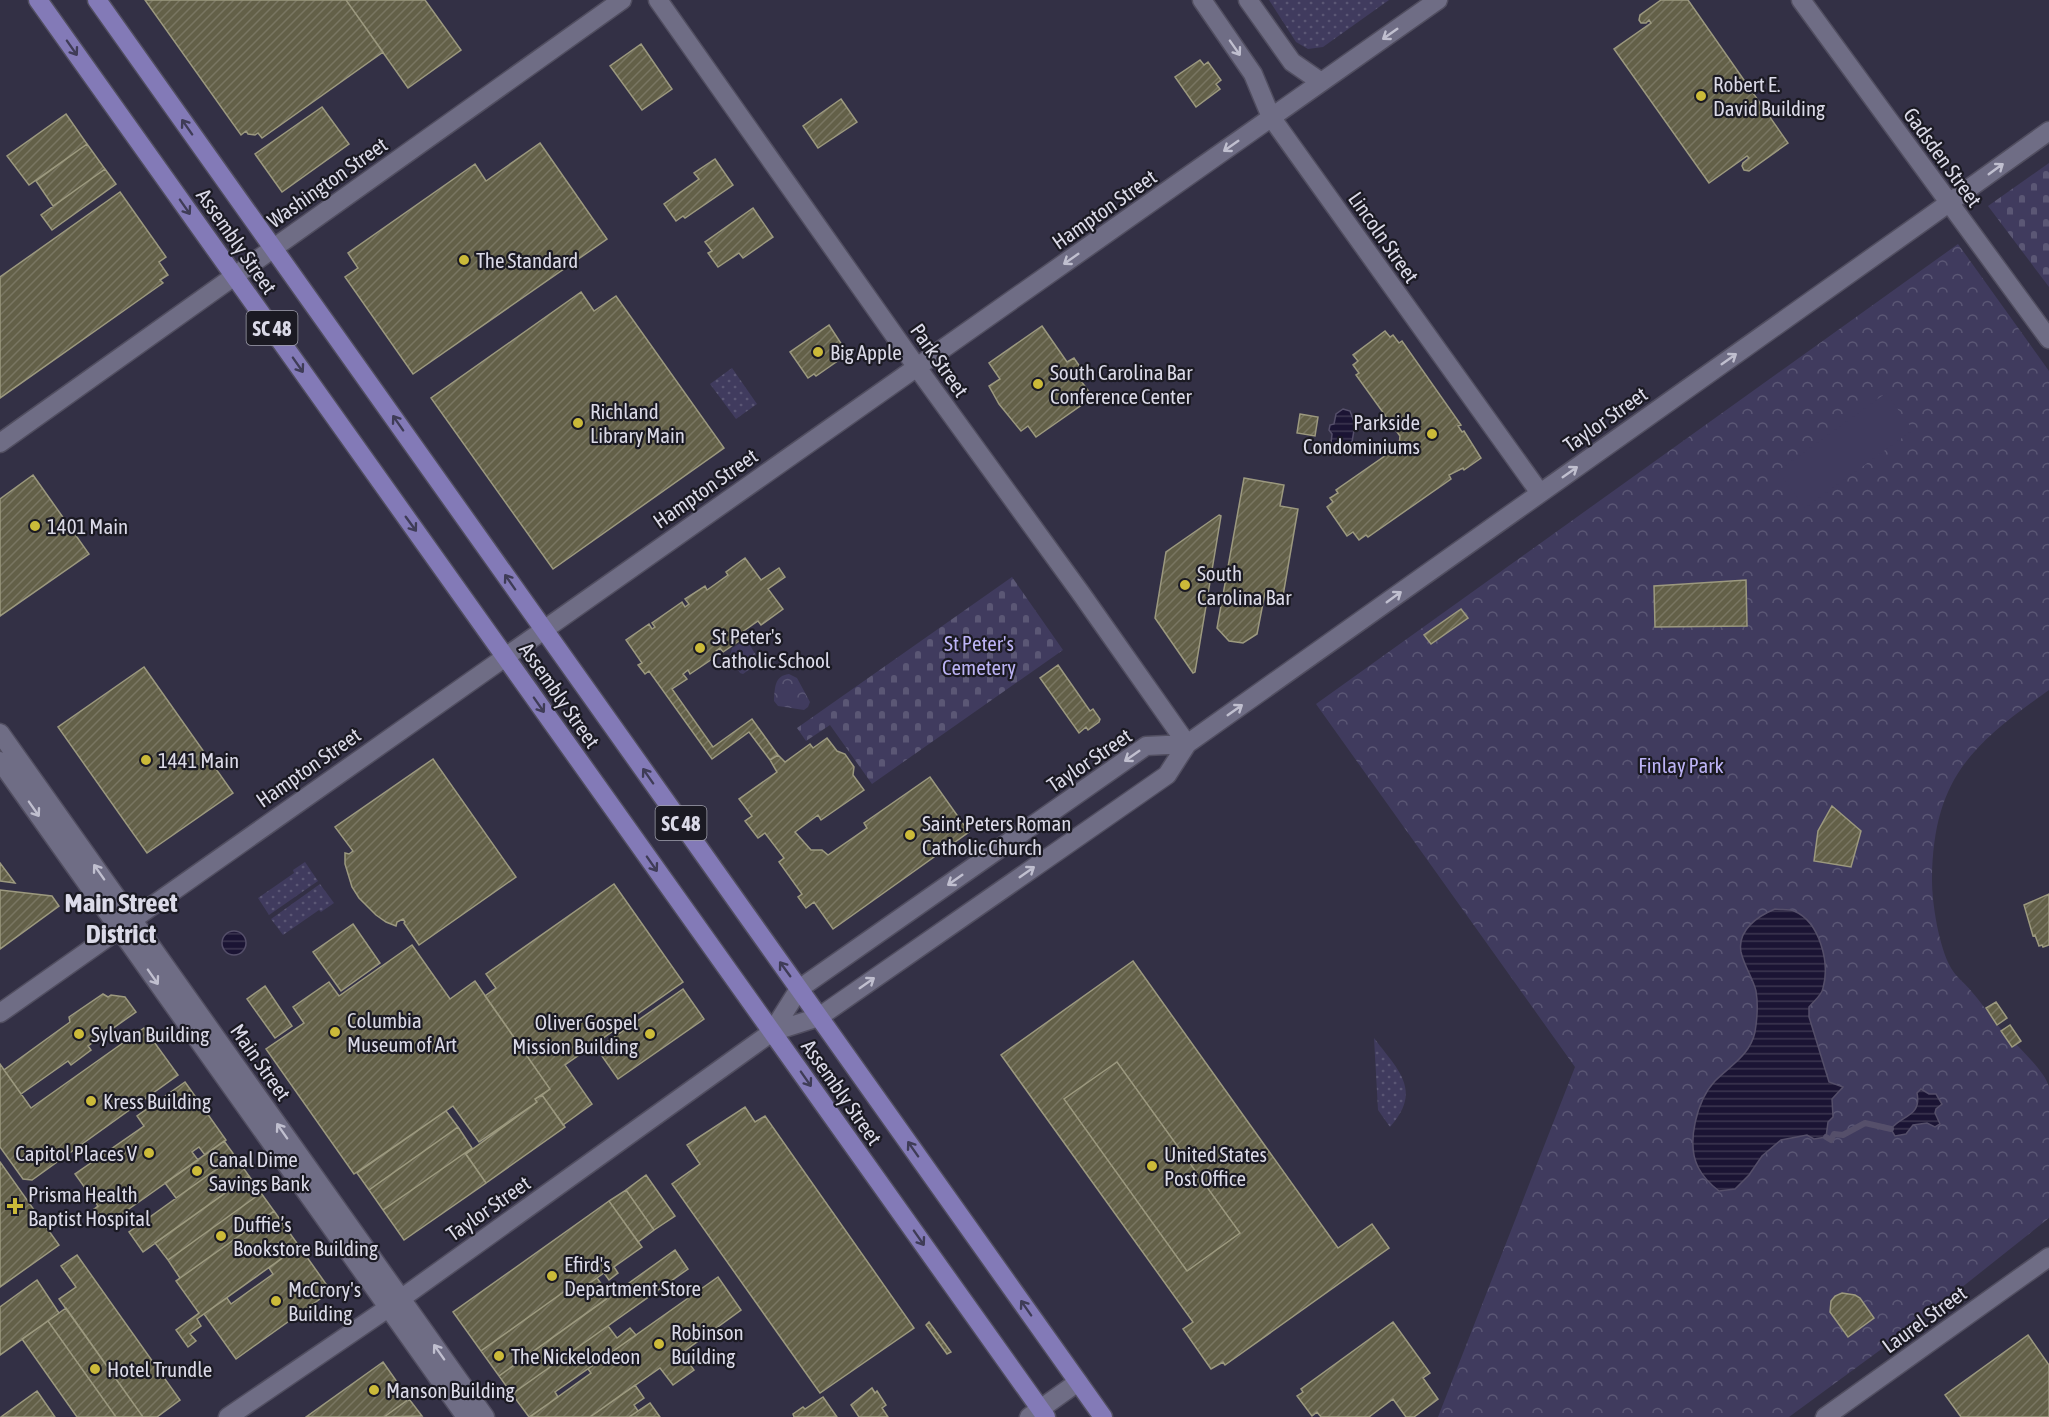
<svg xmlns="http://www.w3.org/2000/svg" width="2049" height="1417" viewBox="0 0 2049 1417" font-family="'Asap Condensed',sans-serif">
<defs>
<pattern id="grass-dots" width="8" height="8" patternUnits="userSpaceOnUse" patternTransform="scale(1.5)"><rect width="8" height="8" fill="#403b5e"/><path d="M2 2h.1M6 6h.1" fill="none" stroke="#5b5775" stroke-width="1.8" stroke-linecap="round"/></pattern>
<pattern id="cemetery-stones" width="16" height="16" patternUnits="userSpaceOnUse" patternTransform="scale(1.5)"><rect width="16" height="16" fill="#403b5e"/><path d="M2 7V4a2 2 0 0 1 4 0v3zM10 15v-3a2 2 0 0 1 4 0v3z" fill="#5b5775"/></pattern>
<pattern id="park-crowns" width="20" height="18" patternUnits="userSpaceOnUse" patternTransform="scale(1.5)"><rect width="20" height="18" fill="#403b5e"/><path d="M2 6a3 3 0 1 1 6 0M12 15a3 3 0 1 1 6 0" fill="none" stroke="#5b5775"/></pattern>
<pattern id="water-rules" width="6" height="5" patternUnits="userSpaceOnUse" patternTransform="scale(1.5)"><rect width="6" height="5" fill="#1b1434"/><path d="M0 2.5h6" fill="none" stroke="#3c3651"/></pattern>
<pattern id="building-hatch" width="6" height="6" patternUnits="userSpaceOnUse" patternTransform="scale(1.5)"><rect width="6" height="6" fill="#636048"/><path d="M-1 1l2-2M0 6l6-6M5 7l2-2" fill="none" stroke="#797662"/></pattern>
</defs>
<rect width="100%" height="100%" fill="#333045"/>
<path fill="url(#grass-dots)" d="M1269 0H1389L1323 47 1308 49 1296 42Z
M732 368 757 404 736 419 710 384Z
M305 862 318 881 269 915 258 898 294 873 293 870Z
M320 884 334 903 321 912 319 910 283 935 271 919Z
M1374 1038C1398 1070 1423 1090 1390 1127L1378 1110Z"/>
<path fill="url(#cemetery-stones)" d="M2049 163V287L1988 206Z
M1012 577 1063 650 872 784 830 725 806 741 797 728Z"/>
<path fill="url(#park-crowns)" d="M1958 244 2049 371V690C1971 745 1933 779 1932 880 1932 904 1939 947 1951 968 1956 977 1966 984 1972 992 1982 1003 1990 1016 2000 1028 2012 1041 2045 1070 2049 1087 2049 1097 2049 1112 2049 1123 2049 1155 2049 1187 2049 1218L1917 1323 1789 1417H1438L1575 1067 1316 704Z
M745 641 748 642 760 662 743 674 740 673 730 657 732 648Z
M789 674 797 678 810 702 808 707 804 710 778 706 774 701C775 688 774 676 789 674Z"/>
<path fill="#403b5e" d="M1886 393 1913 430 1805 508 1778 471Z"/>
<path fill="url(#water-rules)" stroke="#554f6a" stroke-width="1.5" d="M1343 409 1350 411 1355 424 1352 442H1349L1348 448 1345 451 1336 450 1331 443 1332 434 1329 430 1330 425 1334 424 1336 414Z
M1775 909C1781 910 1789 909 1794 911 1820 922 1830 963 1823 988 1822 995 1814 1001 1809 1007V1017L1829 1082 1843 1087 1832 1099 1833 1117 1828 1122 1826 1137 1814 1139 1807 1135 1781 1140 1762 1156 1749 1175 1735 1189 1719 1191C1710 1184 1703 1177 1698 1167 1686 1143 1697 1100 1715 1081 1731 1065 1750 1055 1755 1032 1757 1020 1758 1003 1756 991 1753 978 1744 966 1741 952 1737 930 1758 916 1775 909Z
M222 943a12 12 0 1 1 24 0a12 12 0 1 1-24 0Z
M1921 1089 1929 1094H1936L1942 1104 1936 1109 1935 1113 1940 1124 1935 1127 1927 1123 1913 1125 1906 1134 1895 1136 1891 1129C1901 1115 1922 1117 1917 1093Z"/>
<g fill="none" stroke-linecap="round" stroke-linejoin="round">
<path stroke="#554f6a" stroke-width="6" d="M1826 1137 1831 1140 1834 1134 1843 1135 1865 1123 1891 1129"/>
</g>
<path fill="url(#building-hatch)" stroke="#9c997f" stroke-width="1.5" fill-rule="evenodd" d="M145 0H346L383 52 262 138 258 133 255 135 248 134 246 131 241 135Z
M346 0H425L461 50 408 88Z
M1661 0H1688L1788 143 1749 171 1744 170 1742 166 1743 163 1749 158 1747 156 1709 183 1614 49 1651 23 1649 20 1646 23H1641L1639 20 1640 15Z
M641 44 672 89 642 110 610 66Z
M1200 60 1204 65 1208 62 1221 80 1216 84 1220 89 1196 107 1175 77Z
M841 99 857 122 818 148 803 126Z
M322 107 349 144 282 192 255 154Z
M66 114 87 144 29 185 7 156Z
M540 143 607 239 413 374 345 277 358 268 348 253 475 164 486 181Z
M87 144 105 169 53 206 36 181Z
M715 159 733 185 685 218 683 216 676 221 664 204 699 179 694 173Z
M105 169 116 184 52 230 41 215Z
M120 192 166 257 159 262 168 275 160 280 163 283 0 398V277Z
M753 208 773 237 743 258 739 253 718 267 708 253 712 251 705 242Z
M581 292 594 311 616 296 724 448 553 569 431 398Z
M829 325 846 351 840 356 842 358 816 376 814 374 808 378 790 352Z
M1042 326 1067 362 1074 358 1087 377 1081 381 1093 397 1036 437 1028 426 1021 431 999 404 989 386 1000 379 989 363Z
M1385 331 1390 337 1393 335 1399 343 1402 341 1461 425 1458 426 1462 432 1464 431 1481 458 1464 470 1463 468 1449 475 1451 479 1368 537 1366 535 1359 540 1353 532 1347 536 1327 507 1333 502 1330 498 1338 493 1336 490 1399 446 1400 436 1356 375 1359 373 1353 365 1358 361 1353 355Z
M1300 414 1318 417 1315 436 1297 433Z
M33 475 89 554 0 616V499Z
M1244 478 1284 485 1280 506 1298 509 1283 596 1265 593 1257 634 1243 643 1229 641 1217 628Z
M1219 515 1221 516 1195 672 1193 673 1155 618 1166 552Z
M745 558 761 580 779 568 785 577 768 589 783 609 761 625 758 621 738 635 742 639 723 652 720 648 716 651 718 655 690 674 688 670 683 674 687 679 672 689 713 747 752 719 778 755 770 760 749 732 712 759 649 671 645 674 638 665 642 663 626 640 649 624 652 629 655 627 652 623 682 602 685 607 689 604 685 599 705 586 707 590 728 575 726 572Z
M1746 580 1747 626 1655 627 1654 586Z
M1461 609 1468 618 1431 644 1424 635Z
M1058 665 1090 711 1093 709 1100 719 1099 722 1088 730 1086 727 1079 733 1040 678Z
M144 667 233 793 147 853 58 727Z
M827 738 837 751 845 754 854 767 853 775 864 790 821 820 818 815 795 832 811 850H822L828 855 867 828 864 823 930 777 969 832 833 929 814 902 806 908 798 897 802 894 779 862 784 858 765 833 758 838 745 821 752 816 739 799 777 772 770 760 778 755 785 762 810 744 813 748Z
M433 759 516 877 419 945 404 923 405 922 403 919 397 922 396 926 386 922 376 915 359 898 352 887 345 864V853L349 854 353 851 335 827Z
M1832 806 1861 831 1851 867 1814 861 1818 831Z
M0 863 15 883 0 881Z
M614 884 683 982 565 1065 592 1104 563 1125 542 1095 550 1089 485 996 496 988 486 974Z
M0 890 52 896 59 906 0 949Z
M2049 894V945L2043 947 2042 945 2039 946 2035 935 2033 936 2024 905Z
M353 924 380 963 341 991 313 952Z
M412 945 450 999 475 981 550 1089 535 1099 537 1102 479 1142 453 1106 354 1174 266 1049 304 1023 293 1007 329 982 339 996Z
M1133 961 1338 1248 1372 1224 1389 1248 1225 1365 1223 1362 1211 1369 1183 1329 1193 1322 1001 1055ZM1117 1062 1240 1233 1187 1271 1064 1099Z
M265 986 292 1026 275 1038 247 999Z
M683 989 704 1019 618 1079 597 1049Z
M103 994 108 997 111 995 125 997 136 1012 88 1046 91 1050 71 1065 68 1061 21 1094 4 1070 70 1022 69 1017Z
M1996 1002 2007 1018 1997 1025 1986 1008Z
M2010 1025 2021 1041 2012 1047 2001 1031Z
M144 1028 178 1075 32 1180 23 1179 0 1147V1064L31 1108Z
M1117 1062 1240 1233 1187 1271 1064 1099Z
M185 1082 226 1140 205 1155 199 1147 192 1152 198 1160 109 1223 103 1214 100 1216 94 1209 98 1206 75 1174 144 1126 137 1116Z
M542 1095 565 1127 486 1183 466 1154 537 1102 535 1099Z
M745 1107 755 1122 765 1116 914 1328 820 1393 672 1184 700 1164 687 1145Z
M446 1111 458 1127 369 1190 357 1173Z
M458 1127 472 1148 383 1210 369 1190Z
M224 1141 235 1156 176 1198 165 1183Z
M465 1153 486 1183 404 1240 383 1210Z
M235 1156 249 1176 143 1252 129 1232Z
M0 1162 59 1245 0 1287Z
M646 1175 675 1216 654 1230 626 1190Z
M249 1176 261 1193 168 1260 155 1243Z
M626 1190 654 1230 638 1242 609 1201Z
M261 1193 274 1211 180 1278 168 1260Z
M609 1201 642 1247 614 1267 618 1273 609 1280 604 1273 577 1292 572 1286 481 1351 453 1312Z
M274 1211 299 1246 197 1319 201 1326 190 1334 196 1341 188 1347 176 1330 199 1313 176 1281Z
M299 1246 331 1291 236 1359 204 1314 227 1298 231 1304 273 1274 269 1268Z
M675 1250 688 1269 512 1394 499 1376Z
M77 1255 180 1400 157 1417H143L59 1299 76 1287 61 1266Z
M718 1277 741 1310 682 1353 694 1370 673 1385 660 1368 590 1417H530L591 1373 588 1369Z
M597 1278 610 1296 499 1376 481 1351 572 1286 577 1292Z
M37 1280 59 1313 0 1355V1307Z
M1842 1293 1855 1295 1860 1298 1874 1318 1848 1337 1830 1312 1831 1301 1835 1296Z
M66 1308 143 1417H116L48 1321Z
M48 1321 116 1417H77L22 1339Z
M929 1322 951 1352 947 1354 926 1325Z
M1393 1322 1430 1373 1423 1378 1438 1399 1414 1417H1406L1393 1399 1369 1417H1321L1317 1412 1312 1416 1297 1396 1303 1392 1301 1389Z
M608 1326 617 1338 630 1328 636 1335 555 1392 558 1397 529 1417 512 1394Z
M2028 1335 2049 1365V1417H1961L1945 1395Z
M383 1362 409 1399 384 1417H306Z
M635 1385 644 1398 634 1405 638 1411 629 1417H590Z
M872 1388 875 1393 877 1391 886 1405 882 1408 888 1417H859L851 1405Z
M37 1391 55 1417H1Z
M823 1397 837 1417H794L793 1414 803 1407 805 1409Z
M409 1399 422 1416 384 1417Z
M650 1403 660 1417H629Z"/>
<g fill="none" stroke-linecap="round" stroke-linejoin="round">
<defs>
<path id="secondary" d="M658 0 916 366 1080 592 1187 744
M1202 0 1253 74 1271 117 1540 493
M1248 0 1292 62 1321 82
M1801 0 2049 339
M0 443 622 0
M0 733 485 1417
M0 761 466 1417
M0 1013 1438 0
M772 1032 799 989 1146 746 1187 744
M228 1417 388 1308 772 1032 819 1017 1167 775 1187 744 1925 220 2049 131
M1029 1417 1078 1382
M1825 1417 2049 1257"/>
<path id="primary" d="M38 0 1046 1417
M97 0 1103 1417"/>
</defs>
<use href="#secondary" stroke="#514e60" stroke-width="21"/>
<use href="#primary" stroke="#514e60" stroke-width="21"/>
<use href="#secondary" stroke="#6f6d85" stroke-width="18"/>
<use href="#primary" stroke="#837ab7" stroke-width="18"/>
</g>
<defs><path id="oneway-shaft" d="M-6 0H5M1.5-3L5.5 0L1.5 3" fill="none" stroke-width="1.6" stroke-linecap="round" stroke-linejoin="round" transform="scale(1.5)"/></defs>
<g stroke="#c0bfcf">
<use href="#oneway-shaft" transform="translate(1390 34) rotate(145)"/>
<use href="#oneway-shaft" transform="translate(1235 48) rotate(55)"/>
<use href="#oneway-shaft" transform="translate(1231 146) rotate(145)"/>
<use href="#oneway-shaft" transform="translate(1996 169) rotate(-36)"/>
<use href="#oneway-shaft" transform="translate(1071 259) rotate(145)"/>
<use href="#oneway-shaft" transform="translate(1729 359) rotate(-35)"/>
<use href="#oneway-shaft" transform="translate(1570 472) rotate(-35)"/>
<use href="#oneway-shaft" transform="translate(1394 597) rotate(-36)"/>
<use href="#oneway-shaft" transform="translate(1235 710) rotate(-35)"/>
<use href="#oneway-shaft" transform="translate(1132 756) rotate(145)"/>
<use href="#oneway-shaft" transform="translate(34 809) rotate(55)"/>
<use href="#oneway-shaft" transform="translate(99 872) rotate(-125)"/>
<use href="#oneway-shaft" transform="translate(1027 872) rotate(-35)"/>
<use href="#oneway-shaft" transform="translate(955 880) rotate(145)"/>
<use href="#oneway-shaft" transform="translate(153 977) rotate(55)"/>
<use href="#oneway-shaft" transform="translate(867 983) rotate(-35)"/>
<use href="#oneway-shaft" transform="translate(282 1131) rotate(-125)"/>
<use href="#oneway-shaft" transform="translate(439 1352) rotate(-125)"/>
</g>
<g stroke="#3f3c57">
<use href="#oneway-shaft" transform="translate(72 48) rotate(55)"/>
<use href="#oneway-shaft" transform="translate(187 127) rotate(-125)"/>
<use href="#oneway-shaft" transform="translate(185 207) rotate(55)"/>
<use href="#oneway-shaft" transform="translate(298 365) rotate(55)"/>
<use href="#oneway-shaft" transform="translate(398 423) rotate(-125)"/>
<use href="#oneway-shaft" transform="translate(411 524) rotate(54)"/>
<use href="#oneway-shaft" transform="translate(510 582) rotate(-125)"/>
<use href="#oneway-shaft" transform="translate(539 705) rotate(55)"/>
<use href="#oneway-shaft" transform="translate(648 776) rotate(-125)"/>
<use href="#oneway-shaft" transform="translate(652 864) rotate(55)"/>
<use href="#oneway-shaft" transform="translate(785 969) rotate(-126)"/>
<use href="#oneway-shaft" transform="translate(806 1079) rotate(55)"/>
<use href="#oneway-shaft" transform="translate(913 1149) rotate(-125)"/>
<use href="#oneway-shaft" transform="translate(919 1238) rotate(55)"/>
<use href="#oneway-shaft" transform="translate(1026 1308) rotate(-125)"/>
</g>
<g fill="#cbba39" stroke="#1b1a23" stroke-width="2">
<circle cx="1701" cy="96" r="6"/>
<circle cx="464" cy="260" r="6"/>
<circle cx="818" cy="352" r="6"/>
<circle cx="1038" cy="384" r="6"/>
<circle cx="578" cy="423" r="6"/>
<circle cx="1432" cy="434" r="6"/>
<circle cx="35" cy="526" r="6"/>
<circle cx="1185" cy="585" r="6"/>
<circle cx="700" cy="648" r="6"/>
<circle cx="146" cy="760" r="6"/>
<circle cx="910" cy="835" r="6"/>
<circle cx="335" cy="1032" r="6"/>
<circle cx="79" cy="1034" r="6"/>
<circle cx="650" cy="1034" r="6"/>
<circle cx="91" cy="1101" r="6"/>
<circle cx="149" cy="1153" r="6"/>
<circle cx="1152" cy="1166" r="6"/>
<circle cx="197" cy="1171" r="6"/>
<path d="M12 1197h6v6h6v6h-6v6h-6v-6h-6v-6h6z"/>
<circle cx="221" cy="1236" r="6"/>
<circle cx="552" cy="1276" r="6"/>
<circle cx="276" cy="1301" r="6"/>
<circle cx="659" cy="1344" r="6"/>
<circle cx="499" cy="1356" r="6"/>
<circle cx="95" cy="1369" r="6"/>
<circle cx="374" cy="1390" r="6"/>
</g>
<g text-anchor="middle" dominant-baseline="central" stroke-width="4.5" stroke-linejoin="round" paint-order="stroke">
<g fill="#1b1a23" stroke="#a1a0ad" stroke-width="1.5">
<rect x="246.5" y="311" width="51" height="34" rx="4.5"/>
<rect x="655.5" y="806" width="51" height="34" rx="4.5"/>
</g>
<g font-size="20" font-weight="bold" fill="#dbdae8">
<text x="272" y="328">SC 48</text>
<text x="681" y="823">SC 48</text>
</g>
<g font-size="21" fill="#dbdae8" stroke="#1b1a23" text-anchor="start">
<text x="1713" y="84">Robert E.<tspan x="1713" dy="24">David Building</tspan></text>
<text x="476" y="260">The Standard</text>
<text x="830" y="352">Big Apple</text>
<text x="1050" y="372">South Carolina Bar<tspan x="1050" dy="24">Conference Center</tspan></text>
<text x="590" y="411">Richland<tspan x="590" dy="24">Library Main</tspan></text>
<text x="1420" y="422" text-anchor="end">Parkside<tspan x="1420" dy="24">Condominiums</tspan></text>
<text x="47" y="526">1401 Main</text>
<text x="1197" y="573">South<tspan x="1197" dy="24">Carolina Bar</tspan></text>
<text x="712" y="636">St Peter's<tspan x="712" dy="24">Catholic School</tspan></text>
<text x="158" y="760">1441 Main</text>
<text x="922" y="823">Saint Peters Roman<tspan x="922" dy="24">Catholic Church</tspan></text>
<text x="347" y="1020">Columbia<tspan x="347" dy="24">Museum of Art</tspan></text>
<text x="638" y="1022" text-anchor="end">Oliver Gospel<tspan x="638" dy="24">Mission Building</tspan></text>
<text x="91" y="1034">Sylvan Building</text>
<text x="103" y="1101">Kress Building</text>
<text x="137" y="1153" text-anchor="end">Capitol Places V</text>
<text x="1164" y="1154">United States<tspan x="1164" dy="24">Post Office</tspan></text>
<text x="209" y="1159">Canal Dime<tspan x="209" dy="24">Savings Bank</tspan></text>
<text x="28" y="1194">Prisma Health<tspan x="28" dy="24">Baptist Hospital</tspan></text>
<text x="233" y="1224">Duffie’s<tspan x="233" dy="24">Bookstore Building</tspan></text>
<text x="564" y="1264">Efird's<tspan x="564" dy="24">Department Store</tspan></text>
<text x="288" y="1289">McCrory's<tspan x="288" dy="24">Building</tspan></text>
<text x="671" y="1332">Robinson<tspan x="671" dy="24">Building</tspan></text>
<text x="511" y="1356">The Nickelodeon</text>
<text x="107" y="1369">Hotel Trundle</text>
<text x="386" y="1390">Manson Building</text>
</g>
<g font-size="21" fill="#dbdae8" stroke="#1b1a23">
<text transform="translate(1943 157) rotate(54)">Gadsden Street</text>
<text transform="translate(327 182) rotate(-35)">Washington Street</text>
<text transform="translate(1104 209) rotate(-35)">Hampton Street</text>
<text transform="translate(1384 237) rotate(55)">Lincoln Street</text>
<text transform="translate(237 241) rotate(55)">Assembly Street</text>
<text transform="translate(940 360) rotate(55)">Park Street</text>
<text transform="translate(1605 419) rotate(-35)">Taylor Street</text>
<text transform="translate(705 488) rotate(-35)">Hampton Street</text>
<text transform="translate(560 695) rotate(55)">Assembly Street</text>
<text transform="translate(1089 760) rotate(-34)">Taylor Street</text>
<text transform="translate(308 767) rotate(-35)">Hampton Street</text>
<text transform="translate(261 1062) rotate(55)">Main Street</text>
<text transform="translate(842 1092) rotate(55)">Assembly Street</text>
<text transform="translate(488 1208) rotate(-35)">Taylor Street</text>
<text transform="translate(1924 1319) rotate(-36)">Laurel Street</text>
</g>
<g font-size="21" fill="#bdb4f6" stroke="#1b1a23">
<text x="979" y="643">St Peter's<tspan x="979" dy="24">Cemetery</tspan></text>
<text x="1681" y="765">Finlay Park</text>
</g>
<g font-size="27" font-weight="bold" fill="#dbdae8" stroke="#1b1a23">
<text x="121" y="902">Main Street<tspan x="121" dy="31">District</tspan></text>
</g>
</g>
</svg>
